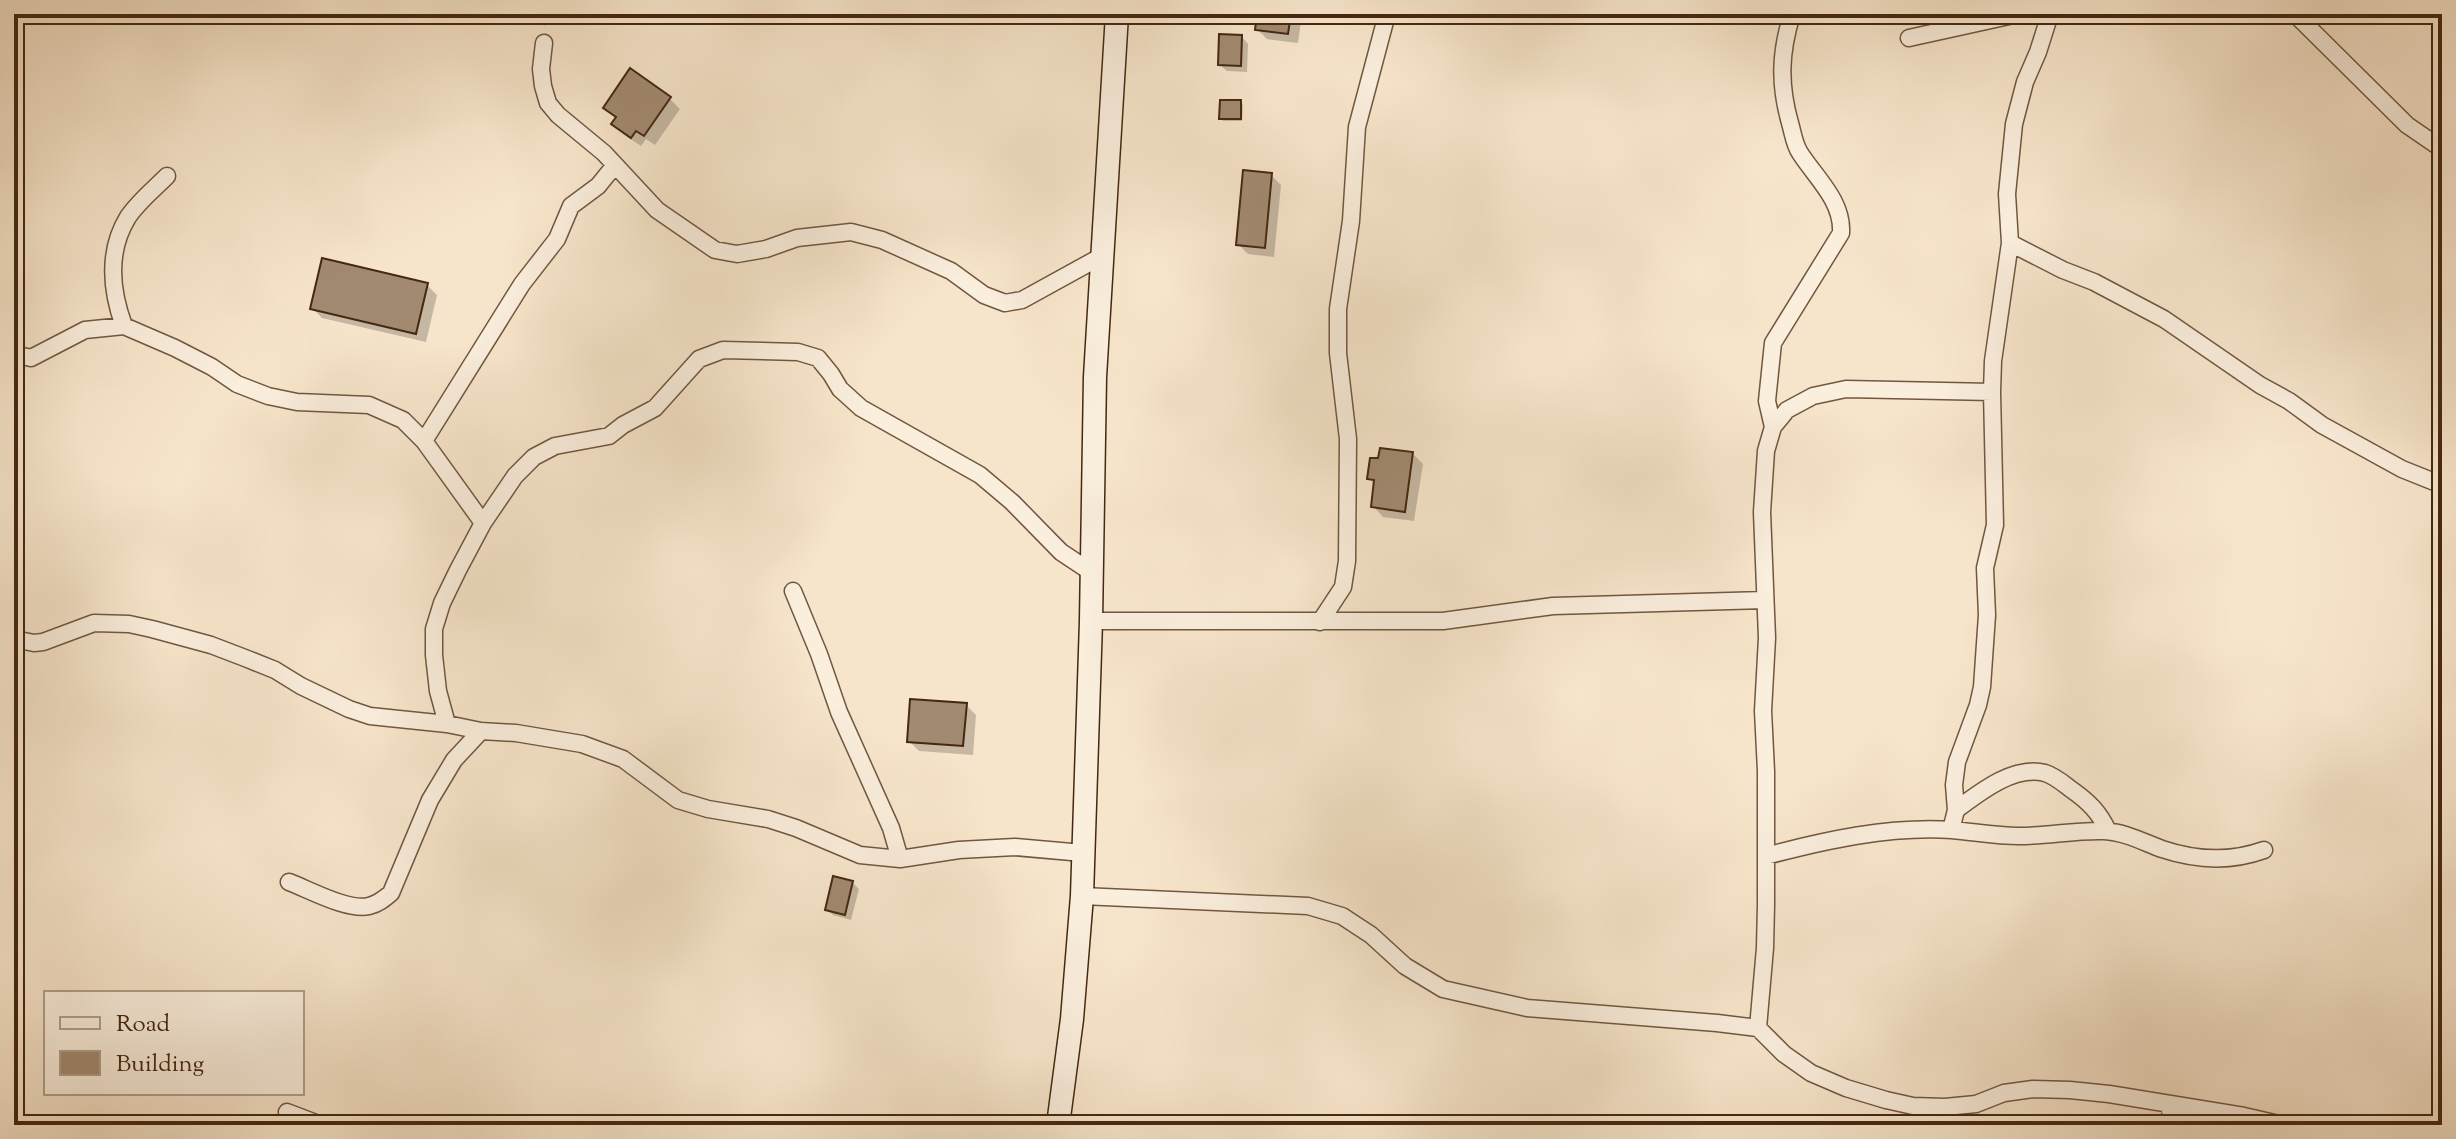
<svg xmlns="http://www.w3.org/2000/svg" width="2456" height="1139" viewBox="0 0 2456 1139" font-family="'Sorts Mill Goudy',serif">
<rect width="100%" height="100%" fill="#f7e5cb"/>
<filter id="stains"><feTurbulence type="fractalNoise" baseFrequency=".0025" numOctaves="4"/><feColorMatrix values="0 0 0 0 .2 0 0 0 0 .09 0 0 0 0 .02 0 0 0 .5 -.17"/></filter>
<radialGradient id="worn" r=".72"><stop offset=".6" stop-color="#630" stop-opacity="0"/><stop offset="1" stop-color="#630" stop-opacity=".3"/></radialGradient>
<path fill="#0003" d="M531 14H573L564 25 559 21 556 25 549 20 545 26Z
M1259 14H1302L1298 43 1267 39 1257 29Z
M1242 37 1248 44 1247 72 1227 71 1220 65Z
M631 71 670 99 680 109 655 145 646 139 641 146 623 134 614 124 617 119 605 107Z
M1240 102 1243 105 1242 121H1223L1221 118Z
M1271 175 1281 185 1274 257 1248 254 1238 244Z
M427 285 437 295 426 342 322 318 312 308Z
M1413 454 1423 464 1414 521 1383 517 1373 506 1376 485 1369 478Z
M966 705 976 715 973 755 919 751 909 741Z
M852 882 859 889 851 920 833 915 827 909Z"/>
<path fill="#a28a71" stroke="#452810" stroke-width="2" d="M1257 14H1291L1288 34 1255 30Z
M1219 34 1242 35 1241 66 1218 65Z
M630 68 671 97 644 136 636 131 631 138 611 124 616 117 603 108Z
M1220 100H1241V119H1219Z
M1243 170 1272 173 1265 248 1236 245Z
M322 258 428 283 416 334 310 309Z
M1380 448 1413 452 1405 512 1371 507 1374 480 1367 479 1370 458H1378Z
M910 699 967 703 963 746 907 742Z
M833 876 853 881 845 915 825 910Z"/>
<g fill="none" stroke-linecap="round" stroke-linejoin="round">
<defs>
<path id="street" d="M2295 14 2407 125 2442 149
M1909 38 2018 14
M544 43 541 69 543 86 548 103 558 115 604 153 657 210 715 250 737 254 766 249 797 238 851 232 882 240 951 271 984 295 1005 303 1022 300 1102 256
M2010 243 2063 270 2094 282 2164 319 2260 385 2289 401 2322 425 2402 469 2442 485
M124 326C111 291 107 251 128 217 138 202 154 189 167 176
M14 354 31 358 85 330 124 326 175 348 212 367 237 384 268 396 297 402 369 405 403 420 424 441 483 523
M1992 392 1993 361 2010 243 2007 194 2014 124 2025 82 2038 52 2050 14
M1773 427 1767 401 1773 343 1841 233C1843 201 1816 178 1800 153 1794 144 1793 133 1790 123 1779 84 1780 53 1792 14
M424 441 522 284 557 239 571 206 598 186 615 165
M793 591 819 654 839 712 891 828 900 859
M1091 621H1443L1553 606 1765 600
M1320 622 1343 587 1347 561 1348 439 1338 353V309L1351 221 1357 127 1387 14
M14 639 34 643 43 642 94 623 129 624 152 629 211 645 245 658 275 670 301 686 349 709 370 716 447 724 481 731 516 733 582 744 623 759 678 800 708 809 768 819 796 828 860 855 900 859 959 850 1015 847 1083 853
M447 724 438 691 434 655V629L442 603 458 570 483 523 515 476 534 457 555 446 609 436 623 425 655 408 699 359 723 350 798 352 818 358 831 374 840 389 861 408 980 475 1012 502 1061 552 1091 572
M1956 810C1980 792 2014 765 2045 773 2055 776 2064 784 2072 790 2089 802 2099 812 2108 831
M1766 856C1826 840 1889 826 1952 830 1975 832 1996 836 2019 836 2047 836 2076 830 2104 831 2125 832 2143 842 2162 849 2195 860 2231 862 2264 850
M289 882C310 890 348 911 369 906 378 904 384 899 391 893L430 800 454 760 481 731
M1082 896 1308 906 1342 916 1371 935 1405 966 1443 989 1527 1008 1717 1023 1758 1028 1784 1054 1811 1073 1846 1088 1886 1100 1913 1106 1945 1107 1976 1104 2004 1093 2033 1089 2070 1090 2109 1094 2244 1116 2283 1125
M1758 1028 1765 948 1766 905V771L1763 711 1767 638 1762 512 1766 451 1773 427 1787 410 1813 396 1846 389 1992 392 1995 525 1985 568 1987 615 1982 687 1978 705 1957 762 1954 785 1956 810 1951 830
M2168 1105 2176 1125
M287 1112 321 1125"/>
<path id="secondary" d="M1058 1125 1072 1019 1082 896 1091 621 1095 377 1117 14"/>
</defs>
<use href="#street" stroke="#72573f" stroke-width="19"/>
<use href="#secondary" stroke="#452810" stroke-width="25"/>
<use href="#street" stroke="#faeedd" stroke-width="16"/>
<use href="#secondary" stroke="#faeedd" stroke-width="22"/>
</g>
<rect width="2456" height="1139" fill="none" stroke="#f7e5cb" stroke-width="48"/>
<rect x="16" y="16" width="2424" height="1107" fill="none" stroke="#452810" stroke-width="4"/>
<rect x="24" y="24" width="2408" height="1091" fill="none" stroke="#452810" stroke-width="2"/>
<rect x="44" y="991" width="260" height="104" fill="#faeedd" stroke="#b29f8b" stroke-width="2"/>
<rect x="60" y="1017" width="40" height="12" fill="#faeedd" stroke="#b29f8b" stroke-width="2"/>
<text x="116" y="1031" font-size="24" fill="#452810">Road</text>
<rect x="60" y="1051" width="40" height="24" fill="#a28a71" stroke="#b29f8b" stroke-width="2"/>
<text x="116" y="1071" font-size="24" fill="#452810">Building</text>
<rect width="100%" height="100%" filter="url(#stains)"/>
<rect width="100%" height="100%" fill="url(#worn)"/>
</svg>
